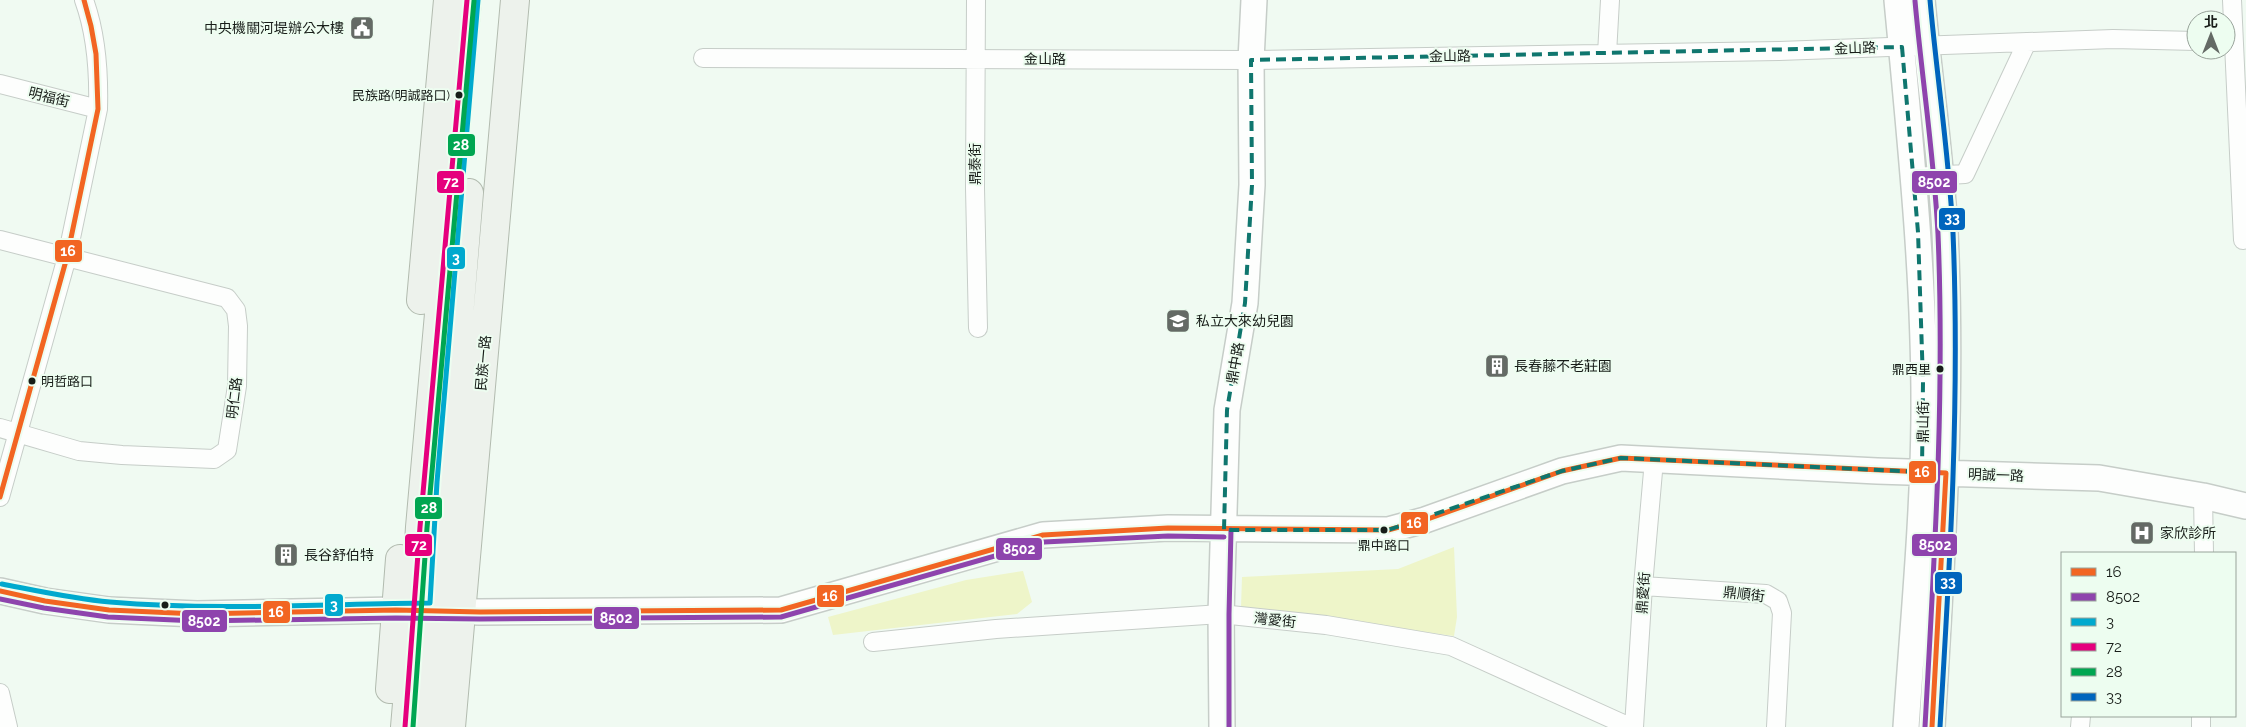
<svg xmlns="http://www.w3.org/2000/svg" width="2246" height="727" viewBox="0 0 2246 727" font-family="Raleway,'Noto Sans TC',sans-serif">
<rect width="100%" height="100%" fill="#f0faf2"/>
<path fill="#eef5c9" d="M1454 547 1457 617 1454 636 1241 607 1242 577 1398 569Z
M1023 571 1032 602 1017 614 833 635 828 617 966 580Z"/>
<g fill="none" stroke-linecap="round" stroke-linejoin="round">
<defs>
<path id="street" d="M976 0 975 188 978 328
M2232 0 2243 240
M1607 54 1610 0
M703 58 1251 60 1779 51 2113 39 2196 41
M0 84 98 109
M1914 177 1965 174 2027 42
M0 240 227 298 236 310 238 326 237 386 227 450 214 459 122 455 79 451 0 428
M2203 496 2204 553
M0 497 67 257 98 109C99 74 96 33 84 0
M1643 586 1766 594 1778 601 1782 613 1776 727
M873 642 996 629 1221 614 1326 625 1451 646 1630 727
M0 693 8 727
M1634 727 1643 586 1654 460
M2080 727 2081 716
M2201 727V716"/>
<path id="secondary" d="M1897 0C1910 139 1925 278 1924 418 1923 521 1913 624 1906 727
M1922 0C1929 78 1941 155 1945 233 1953 398 1942 562 1932 727
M0 591 45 601 109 610 197 614 396 610 480 612 781 610 1043 535 1168 528 1388 530 1425 520 1562 471 1621 458 1877 471 2099 478 2203 496 2246 506
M1222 727 1221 614 1227 410 1245 303 1252 185 1251 60 1254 0"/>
<path id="primary" d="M421 300 448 0
M390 689 400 559
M405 727 415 610 420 527 467 0
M426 727 469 193
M451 727 515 0"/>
</defs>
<use href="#street" stroke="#c6cdc8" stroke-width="20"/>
<use href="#secondary" stroke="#c6cdc8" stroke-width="28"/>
<use href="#primary" stroke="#b2bbaf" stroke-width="30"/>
<use href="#street" stroke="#fdfefd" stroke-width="18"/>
<use href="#secondary" stroke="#fdfefd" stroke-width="25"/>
<use href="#primary" stroke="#edf2ec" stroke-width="28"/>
<defs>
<path id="bus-1" d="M0 497 67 257 98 109 96 54 91 26 84 0
M0 591 45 601 109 610 197 614 396 610 480 612 781 610 1043 535 1168 528 1388 530 1425 520 1562 471 1621 458 1946 473 1932 727"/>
<path id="bus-2" d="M1915 1C1922 79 1934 156 1938 234 1945 399 1934 563 1925 727
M0 599 44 608 108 617 197 621 396 618 480 619 781 617 1044 542 1168 536 1224 537
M1229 727V614L1231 530"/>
<path id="bus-3" d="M2 584C38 591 74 599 110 602 217 611 323 604 430 603L437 482 478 0"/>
<path id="bus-4" d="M405 727 420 527 467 0"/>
<path id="bus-5" d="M413 727 427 528 474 1"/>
<path id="bus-6" d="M1930 0C1937 78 1949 155 1953 233 1960 398 1950 563 1940 727"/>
</defs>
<use href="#bus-1" stroke="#edfdf0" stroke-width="9"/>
<use href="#bus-2" stroke="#edfdf0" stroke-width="9"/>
<use href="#bus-3" stroke="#edfdf0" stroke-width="9"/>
<use href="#bus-4" stroke="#edfdf0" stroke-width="9"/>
<use href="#bus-5" stroke="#edfdf0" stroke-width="9"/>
<use href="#bus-6" stroke="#edfdf0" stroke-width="9"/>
<use href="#bus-1" stroke="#f26522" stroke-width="5"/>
<use href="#bus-2" stroke="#8e44ad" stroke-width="5"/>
<use href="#bus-3" stroke="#00a9ce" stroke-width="5"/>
<use href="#bus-4" stroke="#e5007d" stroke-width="5"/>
<use href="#bus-5" stroke="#00a651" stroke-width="5"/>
<use href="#bus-6" stroke="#0065bd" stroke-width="5"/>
</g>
<path fill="none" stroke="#0f766e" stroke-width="4" stroke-dasharray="10 6" stroke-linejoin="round" d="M1902 47 1918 232 1923 382 1922 472 1621 458 1562 471 1388 530H1224L1227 410 1245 303 1252 185 1251 60Z"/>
<defs>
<symbol id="civic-square" viewBox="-11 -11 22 22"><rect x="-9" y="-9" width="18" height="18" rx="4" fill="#646a65" stroke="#edfdf0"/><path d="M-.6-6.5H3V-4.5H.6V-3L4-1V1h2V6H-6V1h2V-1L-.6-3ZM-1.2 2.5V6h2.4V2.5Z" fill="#fff"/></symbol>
<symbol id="school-square" viewBox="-11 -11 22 22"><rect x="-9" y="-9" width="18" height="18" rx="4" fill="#646a65" stroke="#edfdf0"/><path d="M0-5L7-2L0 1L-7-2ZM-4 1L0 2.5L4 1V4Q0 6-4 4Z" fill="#fff"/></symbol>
<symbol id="building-square" viewBox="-11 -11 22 22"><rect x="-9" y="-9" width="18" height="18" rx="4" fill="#646a65" stroke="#edfdf0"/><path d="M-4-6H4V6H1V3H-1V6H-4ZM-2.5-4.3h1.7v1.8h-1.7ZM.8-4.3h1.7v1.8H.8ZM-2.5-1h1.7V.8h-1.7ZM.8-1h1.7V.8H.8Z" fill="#fff"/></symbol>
<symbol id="hospital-square" viewBox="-11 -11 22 22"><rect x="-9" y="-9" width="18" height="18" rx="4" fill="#646a65" stroke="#edfdf0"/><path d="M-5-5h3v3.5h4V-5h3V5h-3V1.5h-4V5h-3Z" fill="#fff"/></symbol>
</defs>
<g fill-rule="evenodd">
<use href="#civic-square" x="348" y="14" width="28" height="28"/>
<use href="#school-square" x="1164" y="307" width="28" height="28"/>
<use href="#building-square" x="1483" y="352" width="28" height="28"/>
<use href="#hospital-square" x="2128" y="519" width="28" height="28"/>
<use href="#building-square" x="272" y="541" width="28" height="28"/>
</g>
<g fill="#181d19" stroke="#edfdf0" stroke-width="2">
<circle cx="459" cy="95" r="4.5"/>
<circle cx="1940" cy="369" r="4.5"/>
<circle cx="32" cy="381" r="4.5"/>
<circle cx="1384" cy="530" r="4.5"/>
<circle cx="165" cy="605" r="4.5"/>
</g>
<g text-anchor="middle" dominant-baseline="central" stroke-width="4" stroke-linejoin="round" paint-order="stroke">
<g font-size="13" fill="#181d19" stroke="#edfdf0" text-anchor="end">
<text x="450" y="95">民族路(明誠路口)</text>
<text x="1931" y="369">鼎西里</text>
<text x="41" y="381" text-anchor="start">明哲路口</text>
<text x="1384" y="545" text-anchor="middle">鼎中路口</text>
</g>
<g font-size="14" fill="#181d19" stroke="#edfdf0" text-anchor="start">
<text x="344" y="28" text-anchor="end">中央機關河堤辦公大樓</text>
<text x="1196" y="321">私立大來幼兒園</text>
<text x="1514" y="366">長春藤不老莊園</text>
<text x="2160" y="533">家欣診所</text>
<text x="304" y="555">長谷舒伯特</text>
</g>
<g font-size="14" fill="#181d19" stroke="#edfdf0">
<text transform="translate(1855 48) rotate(-2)">金山路</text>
<text transform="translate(1450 56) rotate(-1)">金山路</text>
<text x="1045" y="59">金山路</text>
<text transform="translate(49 97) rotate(14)">明福街</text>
<text transform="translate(975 164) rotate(-90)">鼎泰街</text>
<text transform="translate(483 363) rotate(-85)">民族一路</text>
<text transform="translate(1235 363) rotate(-80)">鼎中路</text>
<text transform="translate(234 398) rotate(-83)">明仁路</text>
<text transform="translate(1923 422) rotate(-89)">鼎山街</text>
<text transform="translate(1996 475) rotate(2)">明誠一路</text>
<text transform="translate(1643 593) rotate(-86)">鼎愛街</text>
<text transform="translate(1744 594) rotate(7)">鼎順街</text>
<text transform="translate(1275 620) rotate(6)">灣愛街</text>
</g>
</g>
<g stroke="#edfdf0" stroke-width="2">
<rect x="447" y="133" width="29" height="24" rx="5" fill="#00a651"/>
<rect x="436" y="170" width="29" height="24" rx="5" fill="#e5007d"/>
<rect x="1911" y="170" width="47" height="24" rx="5" fill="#8e44ad"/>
<rect x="1938" y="207" width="28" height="24" rx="5" fill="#0065bd"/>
<rect x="54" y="239" width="29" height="24" rx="5" fill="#f26522"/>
<rect x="446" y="246" width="20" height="24" rx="5" fill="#00a9ce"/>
<rect x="1908" y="460" width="29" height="24" rx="5" fill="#f26522"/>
<rect x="414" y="496" width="29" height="24" rx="5" fill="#00a651"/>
<rect x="1400" y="511" width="29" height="24" rx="5" fill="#f26522"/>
<rect x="404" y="533" width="29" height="24" rx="5" fill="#e5007d"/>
<rect x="1911" y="533" width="47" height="24" rx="5" fill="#8e44ad"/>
<rect x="995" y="537" width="48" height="24" rx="5" fill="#8e44ad"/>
<rect x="1934" y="571" width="29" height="24" rx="5" fill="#0065bd"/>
<rect x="816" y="584" width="29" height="24" rx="5" fill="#f26522"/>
<rect x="324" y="593" width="20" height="24" rx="5" fill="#00a9ce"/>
<rect x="262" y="600" width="29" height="24" rx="5" fill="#f26522"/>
<rect x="593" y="606" width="47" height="24" rx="5" fill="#8e44ad"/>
<rect x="181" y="609" width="47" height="24" rx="5" fill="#8e44ad"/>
</g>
<g font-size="14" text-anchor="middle" font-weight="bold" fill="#fff">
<text x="461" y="150">28</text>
<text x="451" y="187">72</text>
<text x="1934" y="187">8502</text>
<text x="1952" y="223">33</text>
<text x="68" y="256">16</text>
<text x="456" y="263">3</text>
<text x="1922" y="477">16</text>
<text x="429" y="513">28</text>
<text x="1414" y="528">16</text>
<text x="419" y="550">72</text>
<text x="1935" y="550">8502</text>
<text x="1019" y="554">8502</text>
<text x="1948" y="587">33</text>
<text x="830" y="601">16</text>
<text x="334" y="610">3</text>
<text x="276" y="617">16</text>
<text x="616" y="623">8502</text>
<text x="204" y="626">8502</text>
</g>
<rect x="2061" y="552" width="175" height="165" fill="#edfdf0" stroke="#98a39a"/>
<rect x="2071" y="568" width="25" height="8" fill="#f26522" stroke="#98a39a"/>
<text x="2106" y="577" font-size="15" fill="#181d19">16</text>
<rect x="2071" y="593" width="25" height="8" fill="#8e44ad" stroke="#98a39a"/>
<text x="2106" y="602" font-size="15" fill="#181d19">8502</text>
<rect x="2071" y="618" width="25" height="8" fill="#00a9ce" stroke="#98a39a"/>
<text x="2106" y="627" font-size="15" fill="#181d19">3</text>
<rect x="2071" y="643" width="25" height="8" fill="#e5007d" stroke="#98a39a"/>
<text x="2106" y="652" font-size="15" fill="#181d19">72</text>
<rect x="2071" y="668" width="25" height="8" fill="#00a651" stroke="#98a39a"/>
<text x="2106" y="677" font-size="15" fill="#181d19">28</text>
<rect x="2071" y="693" width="25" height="8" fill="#0065bd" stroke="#98a39a"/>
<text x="2106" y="702" font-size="15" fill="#181d19">33</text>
<g transform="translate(2211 35)"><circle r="24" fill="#edfdf0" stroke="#98a39a"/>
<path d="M0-4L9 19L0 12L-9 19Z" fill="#646a65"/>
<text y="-8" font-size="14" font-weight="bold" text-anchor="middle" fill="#181d19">北</text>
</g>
</svg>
